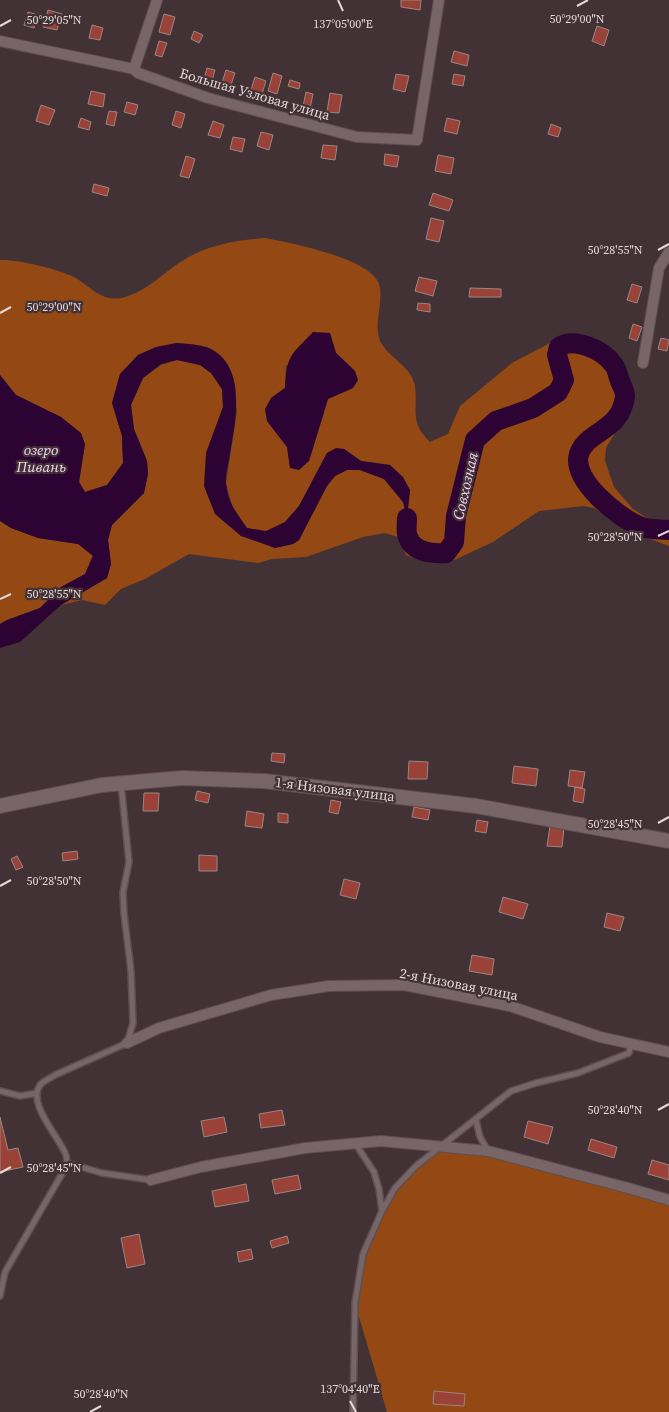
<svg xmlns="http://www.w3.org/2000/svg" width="669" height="1412" viewBox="0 0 669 1412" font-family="'Source Serif 4',serif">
<rect width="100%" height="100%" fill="#423235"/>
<path fill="#944914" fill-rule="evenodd" d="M265 238C291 243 370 258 379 284 384 301 374 321 379 338 385 357 411 364 415 386 418 411 409 422 430 442L448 434 460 406 512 363 550 343 576 335 602 348 617 364 630 394 624 418 606 448 605 461 614 487 633 509 647 518 669 523V546L634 533 594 508 583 506 539 511 493 542 450 562 421 560 406 555 398 537 385 533 363 537 306 557 272 559 258 563 189 554 145 579 121 589 105 605 82 600 61 605 107 578 111 564 108 540 112 525 144 493 148 474 147 461 134 429 131 405 143 378 161 365 177 360 200 365 211 373 222 389 223 407 206 453 215 514 275 548 293 544 299 540 327 486 335 476 347 470H360L384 479 403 502 407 516 410 490 390 465 361 461 344 449 327 453 299 506 285 522 266 532 247 528 232 506 226 483 237 411 227 364 156 347 138 355 120 374 112 403 122 436 123 463 107 485 85 492 79 482 85 444 61 417 16 395 0 375V260C17 259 58 269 74 277 89 285 101 302 121 298 145 293 162 274 182 261 207 245 236 240 265 238ZM330 333 336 353 355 371 353 388 328 399 309 461 290 467 287 447 267 421 271 398 285 388 286 366Z
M0 521 11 528 38 538 78 544 93 555 85 574 61 587 40 608 7 620 0 624Z
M442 1146 488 1151 669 1200V1412H387L355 1303 363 1254 395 1188Z"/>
<path fill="#2d0334" d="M313 332 330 333 336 353 355 371 358 380 353 388 328 399 309 461 299 470 290 468 287 447 267 421 265 409 271 398 285 388C287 355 290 356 313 332Z
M176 343C190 344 205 344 216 352 246 373 235 424 230 453 229 462 225 474 226 483 227 501 237 514 247 528L266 531 285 522 299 506 327 453 336 448 344 449 361 461 390 465 403 477 410 490 407 518 403 502 384 479 360 470H347L335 476 327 486 299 540 293 544 275 548 241 536 215 514 204 486 206 453 223 407 222 389 211 373 200 365 177 360 161 364 143 378 131 405 134 429 147 461 148 474 144 493 112 525 108 540 111 564 107 578 61 605 20 642 0 648V624L7 620 40 608 61 587 85 574 93 556 78 544 38 538 11 528 0 521V375L16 395 61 417 81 433 85 444 79 482 85 492 107 485 123 463 122 436 112 403 120 374 138 355 156 347Z"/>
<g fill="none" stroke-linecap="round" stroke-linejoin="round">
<path stroke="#2d0334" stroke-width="20" d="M407 518C407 523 406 530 407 534 411 552 431 554 446 553L454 542 456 516 475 440 496 421 533 408 558 392 564 380 557 355 559 347C575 337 603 350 613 364 617 368 618 376 620 381 622 386 625 391 625 396 621 432 587 430 579 454 571 480 618 517 639 526 647 530 660 529 669 530"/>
</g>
<path fill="#9b4238" stroke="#9a8683" d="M401 0H421L420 10 401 7Z
M48 10 62 14 57 30 43 27Z
M28 12 38 15 34 28 24 25Z
M164 14 175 17 170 35 159 32Z
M92 25 103 28 100 40 89 38Z
M597 26 609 30 604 46 592 41Z
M194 31 203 35 199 43 191 39Z
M159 41 167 43 162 57 155 55Z
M454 51 469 55 467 66 451 62Z
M207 68 215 70 212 81 204 79Z
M226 70 235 73 230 88 221 86Z
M273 73 282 76 277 94 268 91Z
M396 74 409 76 405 92 393 89Z
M454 74 465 76 463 86 452 84Z
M255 77 266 81 261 97 250 93Z
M290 80 300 83 299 89 288 86Z
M91 91 105 94 103 107 88 104Z
M306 92 313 94 310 108 303 106Z
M330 93 342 95 339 113 327 112Z
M127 102 138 105 135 115 124 112Z
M41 105 55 110 49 125 36 121Z
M109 111 117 112 114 126 106 124Z
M176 111 185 114 181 128 172 125Z
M81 118 91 122 89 130 78 127Z
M447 118 460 121 457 134 444 131Z
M213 121 224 125 220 138 208 135Z
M551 124 561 128 558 137 548 134Z
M261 132 273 135 269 150 257 146Z
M233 137 245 139 242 152 230 149Z
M323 145 337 146 335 160 321 158Z
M385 154 399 156 397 167 384 165Z
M438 155 454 158 451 174 435 171Z
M186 156 195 159 189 178 180 176Z
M94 184 109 188 107 196 92 192Z
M433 193 453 200 449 211 429 205Z
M431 218 444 221 439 242 426 239Z
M419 277 437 281 433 296 415 291Z
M632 284 642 287 637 303 627 300Z
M470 288 501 289V297H469Z
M418 303 430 304V312L417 310Z
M633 324 642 327 637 341 629 338Z
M661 338 669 340 667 351 658 349Z
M272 753 285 754 284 763 271 761Z
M409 761 428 762 427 779H408Z
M514 766 538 769 536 786 512 783Z
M570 770 585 772 582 788 568 786Z
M575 787 585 789 583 803 573 801Z
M197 791 210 794 208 803 195 800Z
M144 793H159L158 811H143Z
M331 800 341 802 338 814 329 812Z
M414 807 430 810 428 820 412 817Z
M247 811 264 814 262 828 245 826Z
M278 813 288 814V823L278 822Z
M477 820 488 822 486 833 475 831Z
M550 826 564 828 562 847 547 846Z
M77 851 78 859 63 861 62 853Z
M199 855 217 856V871H199Z
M17 856 23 867 16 870 11 859Z
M344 879 360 883 356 899 340 895Z
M503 897 528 904 523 919 499 912Z
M607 913 624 917 620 931 604 927Z
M472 955 494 959 492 975 469 971Z
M282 1110 285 1125 261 1128 259 1114Z
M0 1117 8 1150 18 1148 23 1167 0 1172Z
M224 1117 227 1132 204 1137 201 1121Z
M528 1121 553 1127 548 1144 524 1137Z
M591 1139 617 1147 614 1158 588 1150Z
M652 1160 669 1165V1180L648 1174Z
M298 1175 301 1189 275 1194 272 1180Z
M246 1184 249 1201 215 1207 212 1191Z
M139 1234 145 1264 127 1268 121 1238Z
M287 1236 289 1243 272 1248 270 1241Z
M251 1249 253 1259 239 1262 237 1252Z
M434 1391 465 1394 464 1406 433 1404Z"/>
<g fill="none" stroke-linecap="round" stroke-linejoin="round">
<defs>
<path id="lane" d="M0 1091 20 1096 37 1093
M476 1120 480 1137 488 1151
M355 1143 374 1172 379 1189 382 1211
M67 1163 102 1173 151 1180
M0 1296 5 1272 66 1167C67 1163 67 1159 66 1155 60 1138 25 1102 41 1084 45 1080 51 1078 55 1075L127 1043 133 1023 131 971 124 914 123 892 129 862 121 784
M353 1412 355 1303 363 1254 382 1211 395 1188 416 1166 511 1091 536 1083 578 1073 629 1053 631 1044"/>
<path id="street" d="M0 41 134 69 138 73 208 98 357 137 417 140 439 0
M134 69 157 0
M643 363 659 268 669 252
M127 1043 159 1028 271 995 329 986 404 985 510 1006 600 1037 669 1052
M151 1180 201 1167 305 1148 381 1141 488 1151 628 1188 669 1200"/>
<path id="secondary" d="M0 806 102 785 182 778 264 781 476 806 669 841"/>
</defs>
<use href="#lane" stroke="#5d4e51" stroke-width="8"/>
<use href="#street" stroke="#5d4e51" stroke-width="12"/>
<use href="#secondary" stroke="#5d4e51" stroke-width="16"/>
<use href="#lane" stroke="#786568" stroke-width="5"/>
<use href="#street" stroke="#786568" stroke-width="10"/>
<use href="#secondary" stroke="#786568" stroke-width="14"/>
</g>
<path fill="none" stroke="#e3d8da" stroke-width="2" d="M338 0 343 11M577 6 588 0M0 26 11 20M658 250 669 244M0 313 11 307M658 536 669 531M0 599 11 594M658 823 669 817M0 886 11 880M658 1110 669 1104M0 1173 11 1167M350 1401 356 1412M90 1412 101 1406"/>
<g text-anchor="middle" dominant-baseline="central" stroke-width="4.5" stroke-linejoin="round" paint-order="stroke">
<g font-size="14" fill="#e3d8da" stroke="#423235">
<text transform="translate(255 94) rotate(16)">Большая Узловая улица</text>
<text transform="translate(335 789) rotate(7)">1-я Низовая улица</text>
<text transform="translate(459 984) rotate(11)">2-я Низовая улица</text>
</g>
<g font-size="15" font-style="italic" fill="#f4d3f8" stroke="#423235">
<text x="41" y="449">озеро<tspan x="41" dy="17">Пивань</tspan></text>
<text transform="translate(465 486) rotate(-77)">Совхозная</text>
</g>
</g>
<g font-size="12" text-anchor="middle" fill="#e3d8da" stroke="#423235" stroke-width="4.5" stroke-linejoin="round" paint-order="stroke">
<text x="577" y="23">50°29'00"N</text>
<text x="54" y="24">50°29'05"N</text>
<text x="343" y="28">137°05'00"E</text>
<text x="615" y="254">50°28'55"N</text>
<text x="54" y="311">50°29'00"N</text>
<text x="615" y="541">50°28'50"N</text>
<text x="54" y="598">50°28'55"N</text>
<text x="615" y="828">50°28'45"N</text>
<text x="54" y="885">50°28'50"N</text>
<text x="615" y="1114">50°28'40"N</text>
<text x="54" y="1172">50°28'45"N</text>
<text x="350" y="1393">137°04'40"E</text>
<text x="101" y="1398">50°28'40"N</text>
</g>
</svg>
